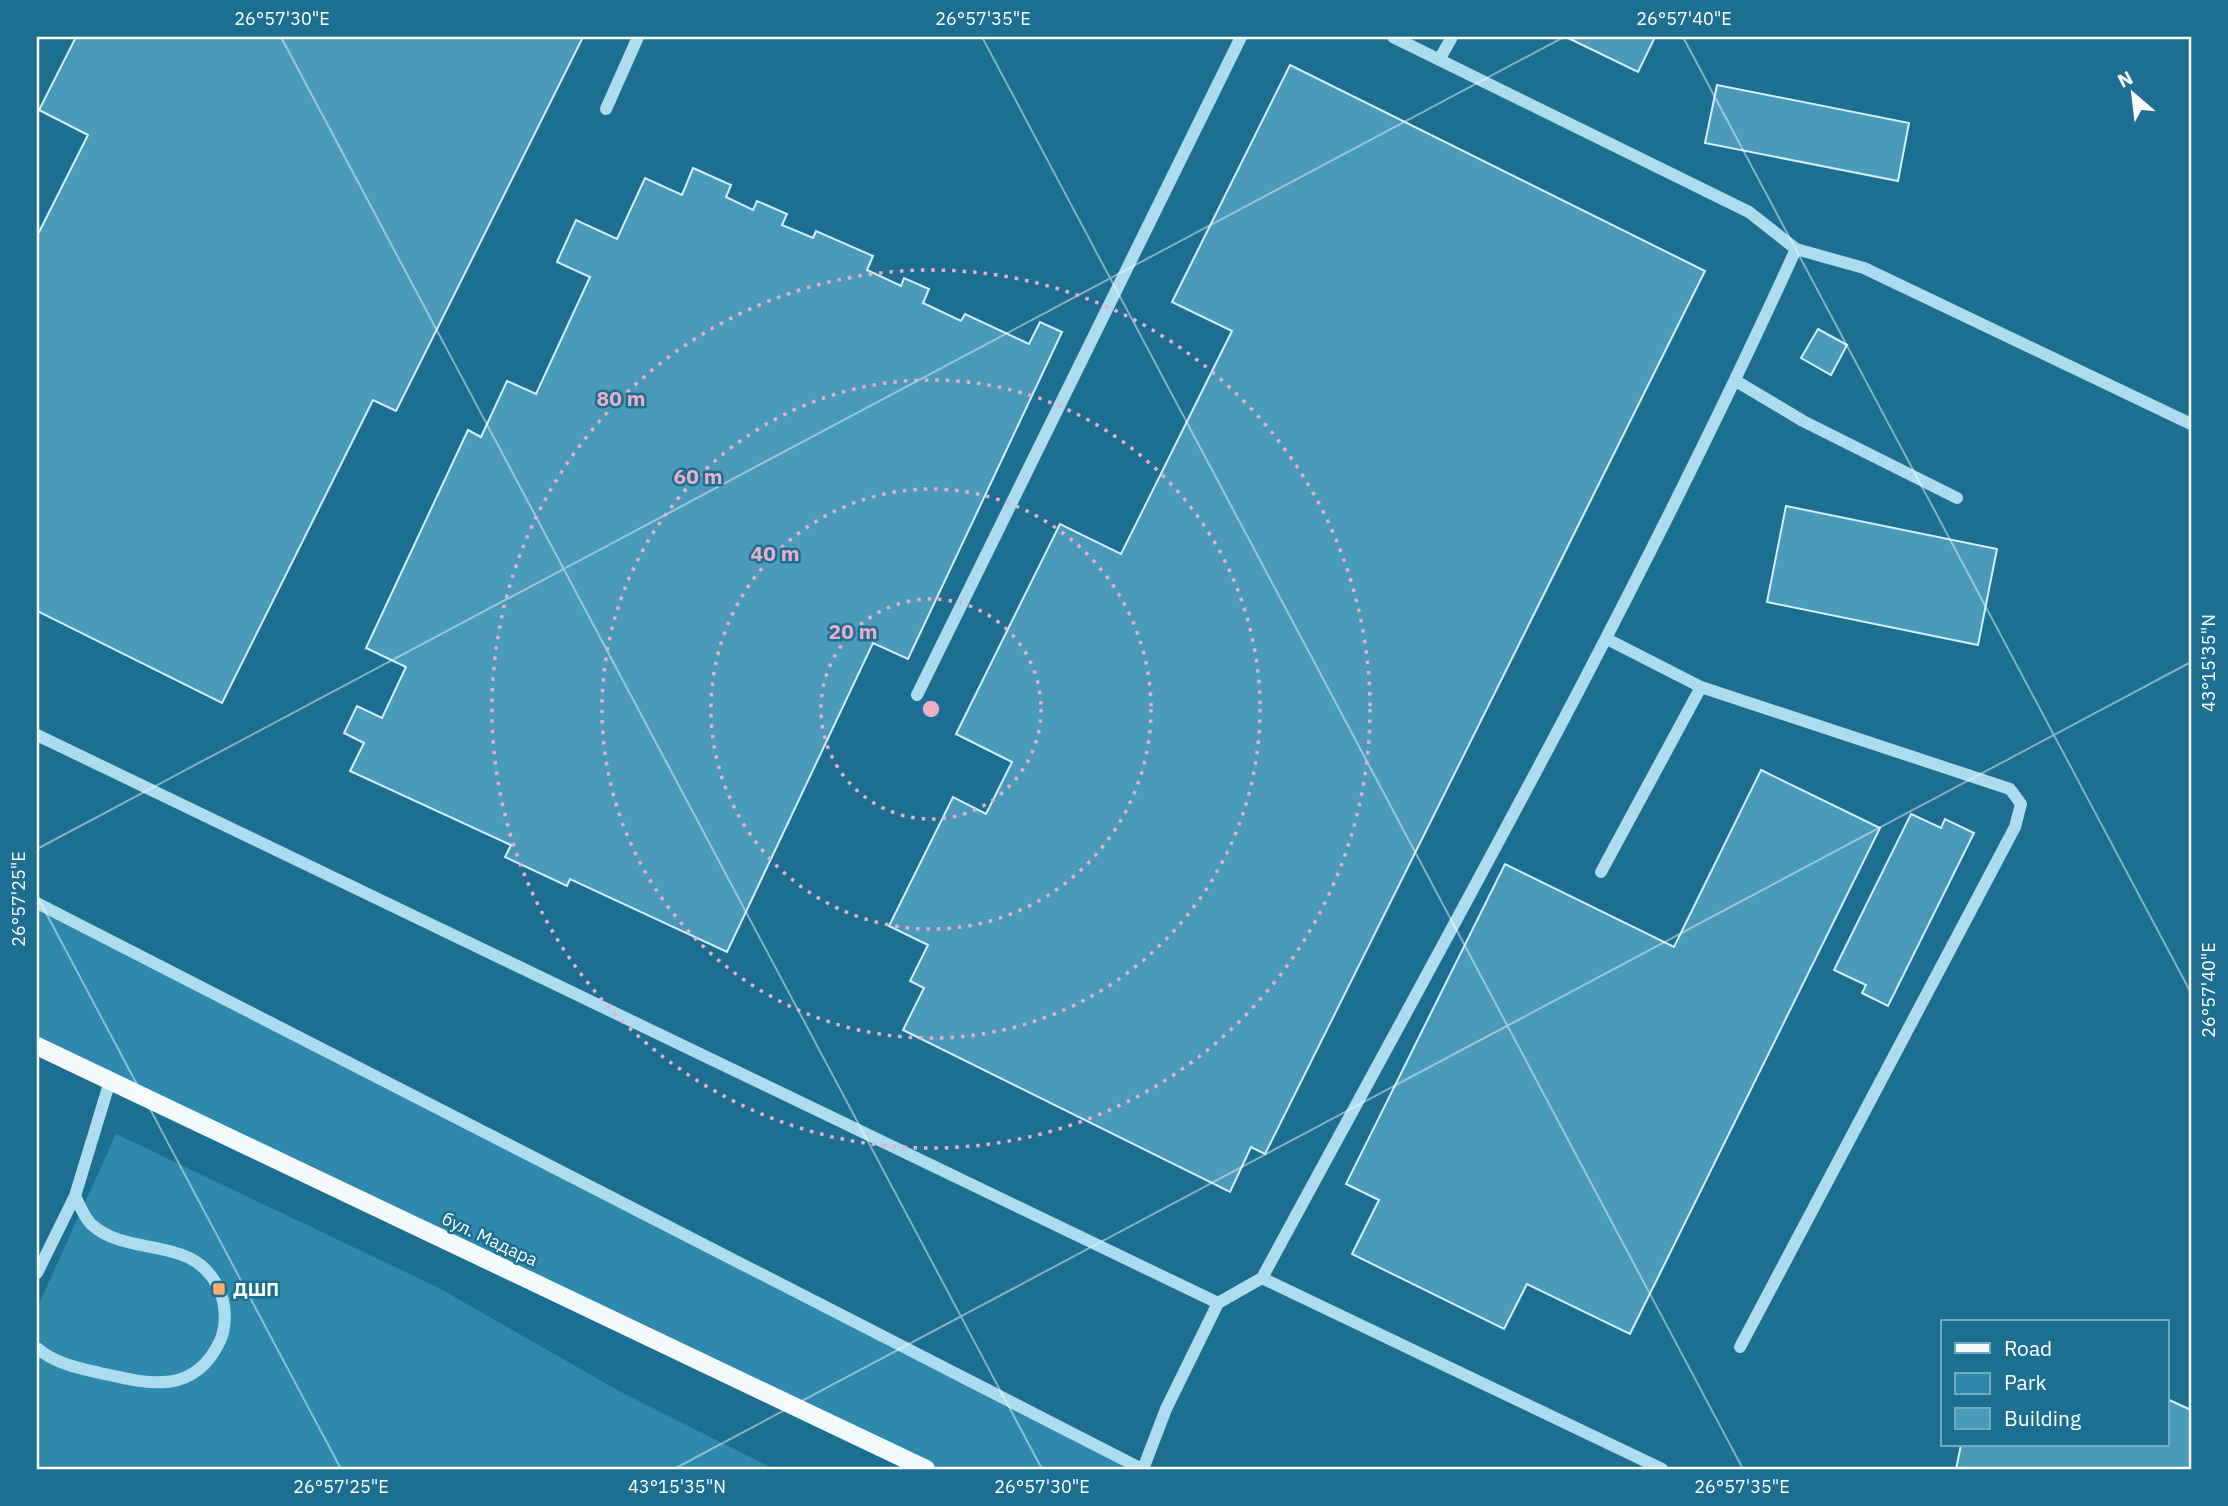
<svg xmlns="http://www.w3.org/2000/svg" width="2228" height="1506" viewBox="0 0 2228 1506" font-family="'IBM Plex Sans',sans-serif">
<rect width="100%" height="100%" fill="#1d6f91"/>
<path fill="#2e89ad" d="M37 903 1142 1469H926L37 1046Z
M116 1134 439 1288 619 1391 774 1469H37V1308Z"/>
<path fill="#4a9aba" stroke="#d3effa" stroke-width="2" d="M76 37H583L396 411 373 400 222 703 37 611V236L88 135 39 110Z
M1566 37H1655L1638 72Z
M1290 65 1705 271 1265 1154 1251 1147 1230 1192 903 1030 924 988 910 981 928 945 889 926 953 797 986 814 1012 762 956 734 1060 524 1121 554 1232 331 1172 302Z
M1717 85 1909 123 1898 181 1705 143Z
M693 168 731 185 726 197 753 210 757 201 787 214 782 225 813 238 816 231 873 256 867 270 901 286 904 278 929 289 923 303 961 321 965 314 1029 344 1040 322 1062 332 908 659 873 643 727 952 570 879 567 886 505 857 511 845 350 771 364 743 344 733 357 706 382 718 406 667 366 648 468 430 481 437 507 381 536 394 590 277 557 262 576 220 617 239 645 178 682 195Z
M1818 329 1847 345 1831 375 1801 358Z
M1786 506 1997 549 1978 645 1767 602Z
M1761 770 1880 828 1630 1334 1527 1284 1504 1329 1352 1254 1379 1200 1346 1184 1505 864 1674 947Z
M1911 814 1941 828 1945 819 1974 833 1888 1006 1862 993 1866 985 1834 970Z
M2167 1399 2191 1410V1469H1956L1961 1445H2167Z"/>
<g fill="none" stroke-linecap="round" stroke-linejoin="round">
<path stroke="#addcee" stroke-width="12" d="M1393 37 1749 212 1796 249 1864 268 2191 424
M1439 60 1452 37
M606 109 638 37
M1736 381 1803 421 1957 498
M1607 639 1701 687 2010 789 2021 804 2015 827 1740 1347
M917 695 1241 37
M37 735 1218 1303
M1601 872 1701 687
M37 903 1142 1469
M37 1273 75 1196 110 1081
M1262 1278 1662 1469
M37 1348C54 1363 78 1368 100 1373 149 1384 194 1396 220 1341 227 1325 226 1304 219 1289 193 1233 129 1259 91 1224 84 1217 79 1204 75 1196
M1143 1469 1166 1409 1218 1303 1262 1278C1446 938 1636 601 1796 249"/>
<path stroke="#f4fbff" stroke-width="18" d="M37 1046 926 1469"/>
</g>
<path fill="none" stroke="#fff" stroke-width="2" stroke-opacity="0.45" d="M281 37 1042 1469M982 37 1743 1469M1683 37 2191 993M37 849 1564 37M37 896 341 1469M674 1469 2191 662"/>
<g fill="none" stroke="#eaaec6" stroke-width="3.5" stroke-dasharray="3.5 7">
<circle cx="931" cy="709" r="110"/>
<circle cx="931" cy="709" r="220"/>
<circle cx="931" cy="709" r="329"/>
<circle cx="931" cy="709" r="439"/>
</g>
<rect fill="#fdac6c" stroke="#1d6f91" stroke-width="2.5" x="212" y="1282" width="14" height="14" rx="3.5"/>
<g text-anchor="middle" dominant-baseline="central" stroke-width="5" stroke-linejoin="round" paint-order="stroke">
<g font-size="18" fill="#fff" stroke="#1d6f91">
<text transform="translate(490 1239) rotate(25)">бул. Мадара</text>
</g>
<g font-size="18" font-weight="bold" fill="#fff" stroke="#1d6f91" text-anchor="start">
<text x="233" y="1289">ДШП</text>
</g>
</g>
<circle cx="931" cy="709" r="10" fill="#eaaec6" stroke="#1d6f91" stroke-width="3.5"/>
<g font-size="21" text-anchor="middle" font-weight="bold" fill="#eaaec6" stroke="#1d6f91" stroke-width="5" stroke-linejoin="round" paint-order="stroke">
<text x="621" y="406">80 m</text>
<text x="698" y="484">60 m</text>
<text x="775" y="561">40 m</text>
<text x="853" y="639">20 m</text>
</g>
<rect width="2228" height="1506" fill="none" stroke="#1d6f91" stroke-width="77"/>
<rect x="1941" y="1320" width="228" height="126" fill="#1d6f91" stroke="#77a9bd" stroke-width="2"/>
<rect x="1955" y="1343" width="35" height="10" fill="#f4fbff" stroke="#77a9bd" stroke-width="2"/>
<text x="2004" y="1356" font-size="21" fill="#ffffff">Road</text>
<rect x="1955" y="1373" width="35" height="21" fill="#2e89ad" stroke="#77a9bd" stroke-width="2"/>
<text x="2004" y="1390" font-size="21" fill="#ffffff">Park</text>
<rect x="1955" y="1408" width="35" height="21" fill="#4a9aba" stroke="#77a9bd" stroke-width="2"/>
<text x="2004" y="1426" font-size="21" fill="#ffffff">Building</text>
<g transform="translate(2133 94) rotate(332)" stroke="#1d6f91" stroke-width="5" paint-order="stroke">
<path d="M0-5L12 26L0 18L-12 26Z" fill="#ffffff"/>
<text y="-10" font-size="19" font-weight="bold" text-anchor="middle" fill="#ffffff">N</text>
</g>
<rect x="38" y="38" width="2152" height="1430" fill="none" stroke="#fff" stroke-width="2.5"/>
<g font-size="18" text-anchor="middle" fill="#fff">
<text x="282" y="25">26°57'30"E</text>
<text x="983" y="25">26°57'35"E</text>
<text x="1684" y="25">26°57'40"E</text>
<text transform="translate(2209 663) rotate(-90)" y="6">43°15'35"N</text>
<text transform="translate(19 899) rotate(-90)" y="6">26°57'25"E</text>
<text transform="translate(2209 990) rotate(-90)" y="6">26°57'40"E</text>
<text x="341" y="1493">26°57'25"E</text>
<text x="677" y="1493">43°15'35"N</text>
<text x="1042" y="1493">26°57'30"E</text>
<text x="1742" y="1493">26°57'35"E</text>
</g>
</svg>
